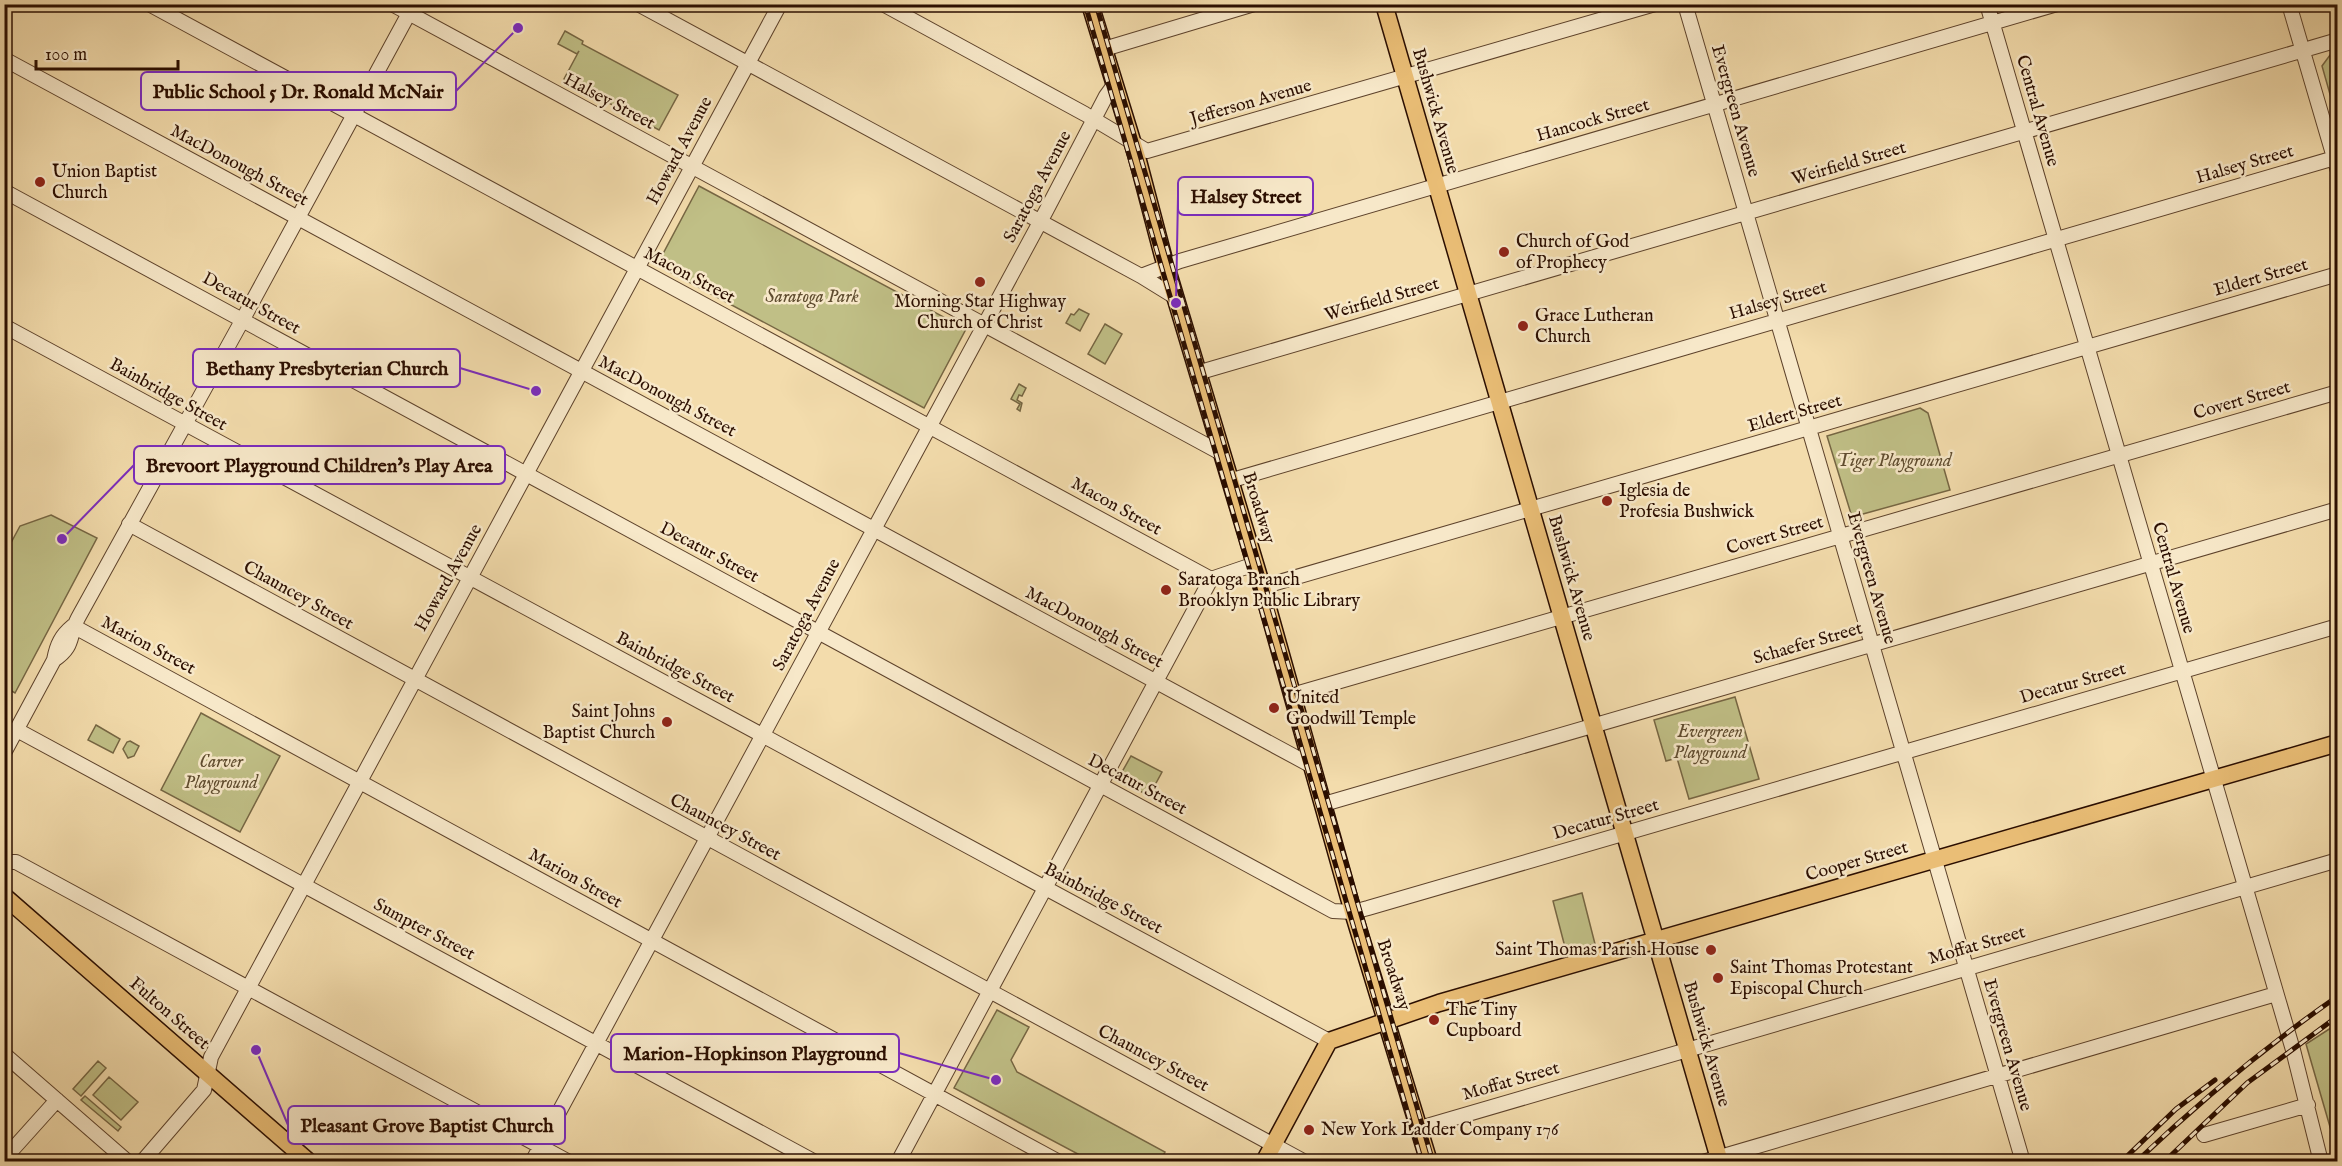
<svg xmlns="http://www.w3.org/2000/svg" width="2342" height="1166" viewBox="0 0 2342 1166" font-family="'IM FELL English',serif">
<rect width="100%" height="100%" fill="#f3dcac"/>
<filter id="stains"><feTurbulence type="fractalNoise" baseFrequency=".00333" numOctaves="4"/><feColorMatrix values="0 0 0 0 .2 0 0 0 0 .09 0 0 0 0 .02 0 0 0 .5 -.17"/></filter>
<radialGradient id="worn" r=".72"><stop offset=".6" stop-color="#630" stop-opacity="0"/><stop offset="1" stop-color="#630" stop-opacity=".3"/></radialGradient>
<path fill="#c0bf86" stroke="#766643" stroke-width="1.5" d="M565 31 583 41 582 44 678 95 659 130 564 79 579 51 577 54 558 44Z
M2337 52H2338L2337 119 2322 66 2330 55Z
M699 186 966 329 924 408 657 265Z
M1079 309 1089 314 1080 331 1066 323 1071 314 1074 315Z
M1105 324 1122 334 1105 364 1088 354Z
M1019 384 1026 388 1022 396 1019 395 1017 400 1022 403 1020 411 1017 409 1020 404 1011 399Z
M1920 408 1928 413 1950 490 1852 517 1827 436Z
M51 515 97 538 15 693 5 687V554L20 526Z
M1735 697 1759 779 1689 799 1677 758 1666 761 1654 720Z
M201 713 280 756 240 832 161 790Z
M96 725 120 739 113 753 88 740Z
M130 741 139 746 134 756 128 758 123 749 127 742Z
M1131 756 1162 772 1149 796 1118 779Z
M1582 893 1595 944 1566 951 1553 901Z
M997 1010 1029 1027 1011 1060 1017 1072 1165 1152 1160 1161H1091L954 1088Z
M2337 1024V1151L2306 1044Z
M98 1061 106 1068 81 1096 73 1089Z
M109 1077 138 1102 121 1120 93 1095Z
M85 1096 121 1127 118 1131 81 1100Z"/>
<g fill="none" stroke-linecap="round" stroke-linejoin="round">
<defs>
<path id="minor" d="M149 4 1211 579
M392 4 1221 453
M638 4 1141 276 1175 297
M883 4 1085 114 1147 151 1655 4
M1685 4 2023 1162
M1987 4 2293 1050 2321 1162
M2289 4 2338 171
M1104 49 1254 4
M4 59 1312 766
M4 191 1333 911 1353 912 1368 908 2338 626
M1141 276 1180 261 2057 4
M4 326 1329 1041
M1197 373 2338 40
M1229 481 2338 157
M129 524 1305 1162
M1262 587 2338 274
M73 626 1059 1162
M54 660C75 646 68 637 78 618L243 319 414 4
M1292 695 2338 392
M17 730 815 1162
M4 753 54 660C57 644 61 636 73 626
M1324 804 2338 509
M4 862H16L569 1162
M4 1054 128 1162
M1420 1128 2338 860
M2204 1135 2308 1105
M4 1159 57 1100
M142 1162 204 1090 211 1057 780 4
M532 1162 1046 211 1106 96 1114 85
M898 1162 1211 579 1255 564
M1703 1162 2276 994"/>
<path id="major" d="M1090 4 1137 157 1163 256 1262 587 1353 912 1429 1162
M1384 4 1720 1162
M4 896 309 1162
M1264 1162 1329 1041 1439 1003 2338 743"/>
</defs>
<use href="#minor" stroke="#5d422b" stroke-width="16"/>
<use href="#major" stroke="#2b0e00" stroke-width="19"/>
<use href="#minor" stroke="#f7e8c9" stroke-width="14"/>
<use href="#major" stroke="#eabe76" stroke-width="16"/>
<defs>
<path id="rail" d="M1085 4 1422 1162
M1096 4 1433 1162
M2121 1162 2176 1109 2215 1080
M2136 1162C2199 1102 2266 1046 2338 996
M2164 1162 2247 1083 2338 1016"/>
</defs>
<use href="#rail" stroke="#2b0e00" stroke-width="5"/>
<use href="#rail" stroke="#f7e8c9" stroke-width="3" stroke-dasharray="9" stroke-linecap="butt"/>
</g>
<g fill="#8f2418" stroke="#f7e8c9" stroke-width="2">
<circle cx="40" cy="182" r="6"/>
<circle cx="1504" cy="252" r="6"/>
<circle cx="980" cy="282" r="6"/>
<circle cx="1523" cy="326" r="6"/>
<circle cx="1607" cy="501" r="6"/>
<circle cx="1166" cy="590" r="6"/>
<circle cx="1274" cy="708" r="6"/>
<circle cx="667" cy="722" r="6"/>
<circle cx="1711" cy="950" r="6"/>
<circle cx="1718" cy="978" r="6"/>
<circle cx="1434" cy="1020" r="6"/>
<circle cx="1309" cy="1130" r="6"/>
</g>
<g text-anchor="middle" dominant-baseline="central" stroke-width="5" stroke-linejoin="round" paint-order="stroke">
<g font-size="18" fill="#2b0e00" stroke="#f7e8c9">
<text transform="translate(609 102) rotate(28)">Halsey Street</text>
<text transform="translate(1251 103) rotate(-16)">Jefferson Avenue</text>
<text transform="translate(1435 111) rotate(74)">Bushwick Avenue</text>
<text transform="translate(1735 111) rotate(74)">Evergreen Avenue</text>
<text transform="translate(2037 111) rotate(74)">Central Avenue</text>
<text transform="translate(1593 121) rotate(-16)">Hancock Street</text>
<text transform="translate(680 151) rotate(-62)">Howard Avenue</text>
<text transform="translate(1849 164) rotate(-16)">Weirfield Street</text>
<text transform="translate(2245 165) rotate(-16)">Halsey Street</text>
<text transform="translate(239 166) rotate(28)">MacDonough Street</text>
<text transform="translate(1038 187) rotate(-62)">Saratoga Avenue</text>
<text transform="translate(689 276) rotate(28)">Macon Street</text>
<text transform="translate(2261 278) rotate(-16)">Eldert Street</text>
<text transform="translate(1382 300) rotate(-16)">Weirfield Street</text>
<text transform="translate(1778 301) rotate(-16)">Halsey Street</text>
<text transform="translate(251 304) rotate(29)">Decatur Street</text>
<text transform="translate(168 395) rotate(29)">Bainbridge Street</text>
<text transform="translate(667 397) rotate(28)">MacDonough Street</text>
<text transform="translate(2242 401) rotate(-16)">Covert Street</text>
<text transform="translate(1795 414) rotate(-16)">Eldert Street</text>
<text transform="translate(1116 507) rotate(29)">Macon Street</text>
<text transform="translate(1258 508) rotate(73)">Broadway</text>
<text transform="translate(1775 536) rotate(-16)">Covert Street</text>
<text transform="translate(709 553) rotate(28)">Decatur Street</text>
<text transform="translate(449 578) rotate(-61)">Howard Avenue</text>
<text transform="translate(1571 578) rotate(74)">Bushwick Avenue</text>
<text transform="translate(1871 578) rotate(74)">Evergreen Avenue</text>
<text transform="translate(2173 578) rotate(74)">Central Avenue</text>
<text transform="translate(298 596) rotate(29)">Chauncey Street</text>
<text transform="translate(807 615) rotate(-62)">Saratoga Avenue</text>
<text transform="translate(1094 628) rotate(28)">MacDonough Street</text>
<text transform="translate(1808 644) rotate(-16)">Schaefer Street</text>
<text transform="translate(148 646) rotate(28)">Marion Street</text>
<text transform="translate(675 668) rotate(28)">Bainbridge Street</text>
<text transform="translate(2073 684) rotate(-16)">Decatur Street</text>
<text transform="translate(1137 785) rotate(28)">Decatur Street</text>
<text transform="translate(1606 820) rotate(-16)">Decatur Street</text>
<text transform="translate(725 828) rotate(28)">Chauncey Street</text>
<text transform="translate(1857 862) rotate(-16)">Cooper Street</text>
<text transform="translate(575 879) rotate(29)">Marion Street</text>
<text transform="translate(1103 899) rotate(28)">Bainbridge Street</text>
<text transform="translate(424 930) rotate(28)">Sumpter Street</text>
<text transform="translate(1977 946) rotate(-16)">Moffat Street</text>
<text transform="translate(1393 975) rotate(72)">Broadway</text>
<text transform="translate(169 1014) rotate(41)">Fulton Street</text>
<text transform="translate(1706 1044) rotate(74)">Bushwick Avenue</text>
<text transform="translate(2007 1045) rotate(74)">Evergreen Avenue</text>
<text transform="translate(1153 1059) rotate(28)">Chauncey Street</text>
<text transform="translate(1511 1082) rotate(-16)">Moffat Street</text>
</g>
<g font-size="18" fill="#2b0e00" stroke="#f7e8c9" text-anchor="start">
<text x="52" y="172">Union Baptist<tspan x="52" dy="21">Church</tspan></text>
<text x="1516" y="242">Church of God<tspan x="1516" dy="21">of Prophecy</tspan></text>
<text x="980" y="302" text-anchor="middle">Morning Star Highway<tspan x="980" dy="21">Church of Christ</tspan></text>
<text x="1535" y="316">Grace Lutheran<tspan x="1535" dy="21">Church</tspan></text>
<text x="1619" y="491">Iglesia de<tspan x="1619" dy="21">Profesia Bushwick</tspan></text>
<text x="1178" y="580">Saratoga Branch<tspan x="1178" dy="21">Brooklyn Public Library</tspan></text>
<text x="1286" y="698">United<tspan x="1286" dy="21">Goodwill Temple</tspan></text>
<text x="655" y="712" text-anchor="end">Saint Johns<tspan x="655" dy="21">Baptist Church</tspan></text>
<text x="1699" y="950" text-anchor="end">Saint Thomas Parish House</text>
<text x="1730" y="968">Saint Thomas Protestant<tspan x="1730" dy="21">Episcopal Church</tspan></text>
<text x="1446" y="1010">The Tiny<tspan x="1446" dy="21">Cupboard</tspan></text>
<text x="1321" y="1130">New York Ladder Company 176</text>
</g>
<g font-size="18" font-style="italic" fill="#5f4c2f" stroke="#f7e8c9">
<text x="812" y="297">Saratoga Park</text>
<text x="1894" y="461">Tiger Playground</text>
<text x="1710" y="732">Evergreen<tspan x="1710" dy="21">Playground</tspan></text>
<text x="221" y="762">Carver<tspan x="221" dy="21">Playground</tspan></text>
</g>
</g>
<path fill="none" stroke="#7b2cbf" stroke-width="2" d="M518 28L456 91M1176 303L1178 196M536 391L460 368M62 539L134 465M996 1080L899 1053M256 1050L288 1125"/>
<g fill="#7b2cbf" stroke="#f7e8c9" stroke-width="2">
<circle cx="518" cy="28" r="6"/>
<circle cx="1176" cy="303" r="6"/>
<circle cx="536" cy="391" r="6"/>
<circle cx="62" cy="539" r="6"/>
<circle cx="996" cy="1080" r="6"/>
<circle cx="256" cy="1050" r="6"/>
</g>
<g fill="#f7e8c9" stroke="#7b2cbf" stroke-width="2">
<rect x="141" y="72" width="315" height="38" rx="6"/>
<rect x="1178" y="177" width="135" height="38" rx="6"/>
<rect x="193" y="349" width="267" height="38" rx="6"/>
<rect x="134" y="446" width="371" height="38" rx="6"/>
<rect x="611" y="1034" width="288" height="38" rx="6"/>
<rect x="288" y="1106" width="277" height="38" rx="6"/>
</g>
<g font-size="20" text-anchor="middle" font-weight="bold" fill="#2b0e00">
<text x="298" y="98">Public School 5 Dr. Ronald McNair</text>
<text x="1246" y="203">Halsey Street</text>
<text x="327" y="375">Bethany Presbyterian Church</text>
<text x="319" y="472">Brevoort Playground Children's Play Area</text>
<text x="755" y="1060">Marion-Hopkinson Playground</text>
<text x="427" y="1132">Pleasant Grove Baptist Church</text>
</g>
<rect width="2342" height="1166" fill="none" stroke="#f3dcac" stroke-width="24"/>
<rect x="6" y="6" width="2330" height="1154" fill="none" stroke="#2b0e00" stroke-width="3"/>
<rect x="12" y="12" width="2318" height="1142" fill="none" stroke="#2b0e00" stroke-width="1.5"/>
<path d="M36 60v9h142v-9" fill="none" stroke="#2b0e00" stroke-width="3"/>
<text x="45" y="60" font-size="18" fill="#2b0e00" stroke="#f7e8c9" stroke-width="4.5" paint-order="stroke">100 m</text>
<rect width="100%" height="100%" filter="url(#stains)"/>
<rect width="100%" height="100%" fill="url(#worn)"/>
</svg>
